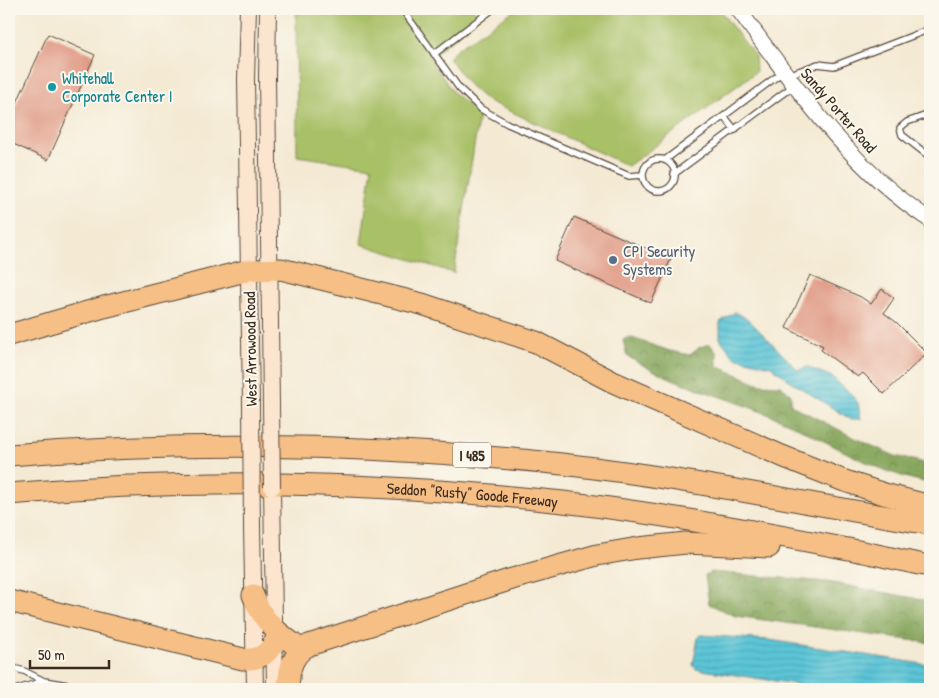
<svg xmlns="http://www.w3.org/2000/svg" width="939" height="698" viewBox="0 0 939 698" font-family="'Patrick Hand',sans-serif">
<defs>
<pattern id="forest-crowns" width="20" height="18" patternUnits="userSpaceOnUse" patternTransform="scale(1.25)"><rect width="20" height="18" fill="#86a65b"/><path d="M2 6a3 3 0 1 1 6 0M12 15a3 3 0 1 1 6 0" fill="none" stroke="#6f874b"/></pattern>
<pattern id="water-rules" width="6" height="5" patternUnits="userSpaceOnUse" patternTransform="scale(1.25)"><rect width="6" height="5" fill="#5bc5d7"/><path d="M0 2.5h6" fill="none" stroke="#50a9b8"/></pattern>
</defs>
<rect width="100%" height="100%" fill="#fbf7ec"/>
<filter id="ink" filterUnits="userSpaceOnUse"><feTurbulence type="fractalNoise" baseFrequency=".02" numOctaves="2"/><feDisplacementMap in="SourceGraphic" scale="10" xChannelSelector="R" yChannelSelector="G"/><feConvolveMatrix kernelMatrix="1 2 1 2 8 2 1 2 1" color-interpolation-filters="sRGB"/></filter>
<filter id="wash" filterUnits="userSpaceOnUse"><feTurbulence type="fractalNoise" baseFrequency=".0096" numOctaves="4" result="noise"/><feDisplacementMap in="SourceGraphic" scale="20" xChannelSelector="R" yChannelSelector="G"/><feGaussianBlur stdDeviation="1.12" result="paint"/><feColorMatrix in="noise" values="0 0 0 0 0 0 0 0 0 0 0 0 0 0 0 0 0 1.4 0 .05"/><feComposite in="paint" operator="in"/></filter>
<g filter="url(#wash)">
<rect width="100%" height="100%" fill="#f4ead4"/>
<path fill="#a8c066" stroke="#727542" d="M296 9H473L479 16 430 59 453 92 479 115 454 273 361 244 372 167 297 156Z
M516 9H719L755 56 756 72 628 166 486 100 470 86 449 58 458 48Z"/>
<path fill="url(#forest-crowns)" stroke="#60683c" d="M629 337 670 351 690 355 700 347 710 344 717 353V366L760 384 781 385 791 395V405L859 440 895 456 930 464V483C877 474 832 443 784 421 732 398 675 386 627 356L623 340Z
M712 572 828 582 930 601V643L735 616 709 604 705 575Z"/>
<path fill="url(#water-rules)" stroke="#4b787a" d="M735 312 748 319 798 370 808 367 832 377 851 394 858 403 861 419H850L793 383 771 366 734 357 720 339V322Z
M701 635 769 640 930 665V689H828L696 669 693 665 698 638Z"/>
<g id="blocks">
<path fill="#e09a85" d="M48 34 95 55 48 160 9 142V120Z
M574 217 671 259 651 303 555 261Z
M810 275 861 297 871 304 882 289 894 298 884 313 896 322 927 353 884 394 863 373 858 377 821 350 823 346 786 328Z"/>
</g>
</g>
<g filter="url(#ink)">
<use href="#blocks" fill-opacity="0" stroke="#574739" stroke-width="1"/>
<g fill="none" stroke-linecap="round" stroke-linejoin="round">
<defs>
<path id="service" d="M402 9 459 88 481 109 508 124 622 173 629 176 643 175
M434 54 493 9
M788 75 818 64 834 66 930 29
M930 114 907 122 900 128 902 135 930 157
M724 116 735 130
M643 175a16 16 0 1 1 32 0a16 16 0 1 1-32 0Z
M665 160 784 71
M674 174 793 86
M9 667 24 671 44 681
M18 689 44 681 92 689"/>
<path id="tertiary" d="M738 9C794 85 849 167 930 220"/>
<path id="secondary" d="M248 9 246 80 251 405
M268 9 267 77 271 405
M272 487 275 689
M252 527 255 689"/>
<g id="motorway">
<path d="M9 335 104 307 249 270 281 269 422 304 536 342 613 382 782 456 842 480 884 494 930 506"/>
<path d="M9 455C193 441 378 444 562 464 686 478 808 504 930 524"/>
<path id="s1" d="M9 494C193 477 379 482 563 502 657 513 751 530 843 548 872 553 901 561 930 566"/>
<path d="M253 595C262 620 274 630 295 645"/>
<path d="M9 601 243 659C258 660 266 656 274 643"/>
<path d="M288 689C289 670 291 655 309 645L512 579 597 555 638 548 686 543 769 547"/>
</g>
</defs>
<use href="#service" stroke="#574739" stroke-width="8"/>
<use href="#tertiary" stroke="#574739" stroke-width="17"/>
<use href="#secondary" stroke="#574739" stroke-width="18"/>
<use href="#motorway" stroke="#574739" stroke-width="23"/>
<use href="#service" stroke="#fff" stroke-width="5.5"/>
<use href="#tertiary" stroke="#fff" stroke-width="15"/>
<use href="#secondary" stroke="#fbe5cf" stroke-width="16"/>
<use href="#motorway" stroke="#f5bf86" stroke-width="21"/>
<defs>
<path id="secondary-bridge" d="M251 405 252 527
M271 405 272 487"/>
</defs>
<use href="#secondary-bridge" stroke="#574739" stroke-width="18" stroke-linecap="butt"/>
<use href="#secondary-bridge" stroke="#fbe5cf" stroke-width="16"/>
</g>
</g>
<circle fill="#0f9aa8" stroke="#fbf7ec" stroke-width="2" cx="52" cy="87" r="5"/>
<circle fill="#5c6f8a" stroke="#fbf7ec" stroke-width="2" cx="613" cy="260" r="5"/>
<g text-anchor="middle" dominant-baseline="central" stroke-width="4" stroke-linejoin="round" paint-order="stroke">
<rect fill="#fbf7ec" stroke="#75685c" stroke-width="1" x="453" y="442.5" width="38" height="25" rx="4"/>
<g font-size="15" font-weight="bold" fill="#3b2a1e">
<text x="472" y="455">I 485</text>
</g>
<g font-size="16" fill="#0d838f" stroke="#fbf7ec" text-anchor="start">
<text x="62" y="78">Whitehall<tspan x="62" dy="18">Corporate Center I</tspan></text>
</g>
<g font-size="16" fill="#3b2a1e" stroke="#fbf7ec">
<text transform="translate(839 110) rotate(49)">Sandy Porter Road</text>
<text transform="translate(250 349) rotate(-91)">West Arrowood Road</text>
<text stroke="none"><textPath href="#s1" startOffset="464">Seddon "Rusty" Goode Freeway</textPath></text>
</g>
<g font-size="16" fill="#4e5e75" stroke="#fbf7ec" text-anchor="start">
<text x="623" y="251">CPI Security<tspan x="623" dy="18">Systems</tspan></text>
</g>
</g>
<rect width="939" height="698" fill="none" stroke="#fbf7ec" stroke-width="30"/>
<path d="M30 660v8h79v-8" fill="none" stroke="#3b2a1e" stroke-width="2.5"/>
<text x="38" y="660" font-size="15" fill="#3b2a1e" stroke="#fbf7ec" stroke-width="4" paint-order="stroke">50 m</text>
</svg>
